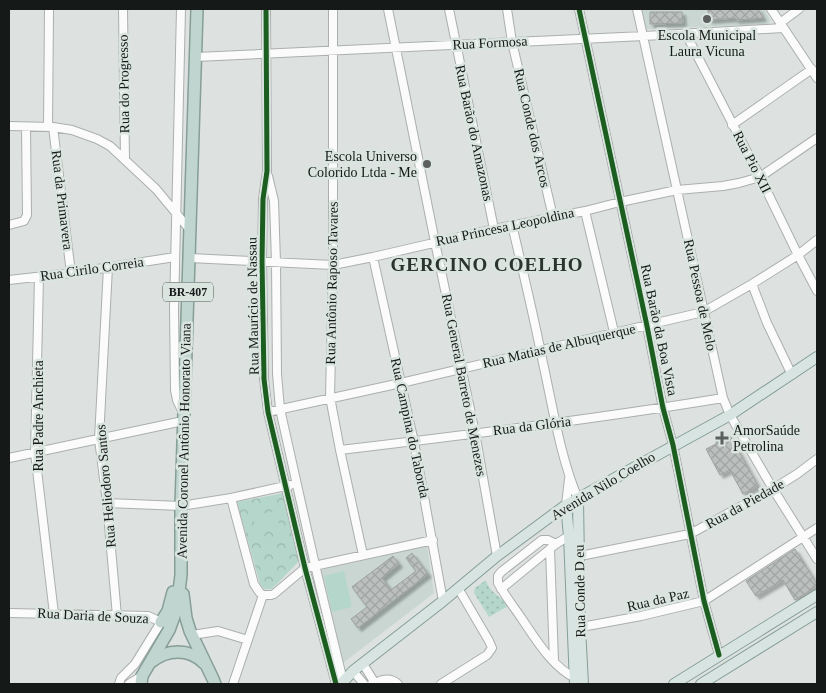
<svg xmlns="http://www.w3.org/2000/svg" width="826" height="693" viewBox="0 0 826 693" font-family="Georgia,serif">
<defs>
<pattern id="grass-dots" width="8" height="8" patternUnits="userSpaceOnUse" patternTransform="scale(1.25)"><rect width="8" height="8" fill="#b5d6ca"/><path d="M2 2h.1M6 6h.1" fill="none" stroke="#9bb7ad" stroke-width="1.8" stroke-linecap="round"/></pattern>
<pattern id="park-crowns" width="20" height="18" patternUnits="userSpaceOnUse" patternTransform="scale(1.25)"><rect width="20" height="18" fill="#b5d6ca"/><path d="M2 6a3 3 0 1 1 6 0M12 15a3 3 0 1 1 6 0" fill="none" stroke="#9bb7ad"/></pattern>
<pattern id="building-cross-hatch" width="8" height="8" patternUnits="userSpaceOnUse" patternTransform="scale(1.25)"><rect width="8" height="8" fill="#bbbfbe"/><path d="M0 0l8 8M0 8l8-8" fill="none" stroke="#a0a4a3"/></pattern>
<filter id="shadow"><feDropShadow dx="3.5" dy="3.5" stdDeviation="1" flood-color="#0004"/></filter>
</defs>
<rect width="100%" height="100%" fill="#dde2e0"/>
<path fill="#c9d6d1" d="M641 9H764L771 21 768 24 645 29Z
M427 546 434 593 343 663 321 570Z"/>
<path fill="url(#grass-dots)" d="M486 580C489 593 502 596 508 606L489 617 474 593 475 588Z"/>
<path fill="url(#park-crowns)" d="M284 493 300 560 277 584 271 589H264L260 584 237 502Z"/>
<path fill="#b5d6ca" d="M276 511 279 525 256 530 253 516Z
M344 571 352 607 332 612 324 576Z"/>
<path fill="url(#building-cross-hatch)" stroke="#9da19f" filter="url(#shadow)" d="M708 9H758L763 18 736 20V18L709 20Z
M650 12H682L683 23 650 24Z
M722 435H726L731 437 758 486 743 494 730 470 720 475 706 449 716 444 717 437Z
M795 549 817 584V586L795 600 783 580 756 596 746 581Z
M412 553 428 574 358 628 351 619 367 607 352 587 393 556 399 564 382 578 391 590 416 571 406 558Z"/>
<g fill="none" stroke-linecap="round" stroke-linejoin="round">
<defs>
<path id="minor" d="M123 9 125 159
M181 9 174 309 175 390 177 400 183 413
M266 9 267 171 263 199 262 261 264 379 268 412 305 568 336 684
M333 9V265L330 397 340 450 363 555
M388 9 435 242 475 433 497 556
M449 9 494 229
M507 9 512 42 553 217
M579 9 647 326 663 408 673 445 704 601 719 655
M637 9 723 398 730 415 773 489 817 559
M771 9 817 78
M780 23 799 9
M686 34 760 177 798 255 817 291
M196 57 644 36 783 28
M732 125 812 69
M9 126 53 127 72 130 97 139 110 146 156 189 176 213 190 230
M48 127 49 9
M53 127 71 273
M268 176 274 201 276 262 277 374 280 409 315 565 343 681
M585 211 614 332
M9 225 24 221 27 215 26 127
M512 225C523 271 534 317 543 363 553 408 560 456 578 499
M373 257 414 442 443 601
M190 258 333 265 373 257 494 229 585 211 620 202 677 190 723 186 739 183 760 177 817 138
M108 267 99 439 107 503 117 616
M39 277 35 453 54 614
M9 280 71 273 175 257
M752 284 767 323 792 375
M268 412 401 383 703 312 752 284 798 255 817 240
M340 450C468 435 596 419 723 398
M9 458 183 421
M231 498 254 584 260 593 263 595
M107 503 181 506 231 498 290 485
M566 505 569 479
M556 544 548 540H542L501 572 498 576V583C505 596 514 607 522 619 536 640 553 668 577 679
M550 549 554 661
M580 556 690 534 773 489 797 474 817 459
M501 589 556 544 572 534
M9 613 148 616 161 622 135 664 121 678 119 684
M576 628 641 616 704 601 817 528
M192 635 218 631 248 640
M363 664 373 680 372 684
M353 671 364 684
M129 684 142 676
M233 684 263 595H271L274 594 305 568 433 540
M374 684C382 679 390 677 398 684
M441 684 487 655 492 648 489 641 458 588"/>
<path id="major" d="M578 499 580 627 583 684
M566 505 569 536 575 684
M341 684 353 671 443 601 497 556 566 505 730 415 817 357
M674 684 817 595
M701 684 817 612"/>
<path id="highway" d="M183 594 186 618 190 631 213 679 215 684
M161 622 168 611 173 592
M151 662C167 649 189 648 204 663
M141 684 142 676 169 630 177 608 181 575V506L197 9"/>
</defs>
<use href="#minor" stroke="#abafad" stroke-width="10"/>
<use href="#major" stroke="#869e97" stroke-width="12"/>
<use href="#highway" stroke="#869e97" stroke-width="14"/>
<use href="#minor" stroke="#fafbfa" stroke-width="8"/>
<use href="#major" stroke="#d7e4e1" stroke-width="10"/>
<use href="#highway" stroke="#c0d5d0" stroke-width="11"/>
<defs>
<path id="cycleway" d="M266 9 267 171 263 199 262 261 264 379 268 412 305 568 336 684
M579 9 647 326 663 408 673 445 704 601 719 655"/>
</defs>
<use href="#cycleway" stroke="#dae5e0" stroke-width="8"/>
<use href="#cycleway" stroke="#1b5e20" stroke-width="5"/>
</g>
<g fill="#5b5f5e" stroke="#dae5e0" stroke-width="2">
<circle cx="707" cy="19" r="5"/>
<circle cx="427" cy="164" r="5"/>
<path d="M719.5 430.5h5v5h5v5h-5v5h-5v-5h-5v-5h5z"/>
</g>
<g text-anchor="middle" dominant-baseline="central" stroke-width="5" stroke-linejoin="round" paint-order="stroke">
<rect fill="#dae5e0" stroke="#505654" stroke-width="1" x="163" y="282.5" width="50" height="19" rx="4"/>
<g font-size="12" font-weight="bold" fill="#151918">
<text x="188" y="292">BR-407</text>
</g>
<g font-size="14" fill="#151918" stroke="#dae5e0">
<text x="707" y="35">Escola Municipal<tspan x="707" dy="16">Laura Vicuna</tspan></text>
<text x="417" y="156" text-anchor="end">Escola Universo<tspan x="417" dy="16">Colorido Ltda - Me</tspan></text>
<text x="733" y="430" text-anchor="start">AmorSaúde<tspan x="733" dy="16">Petrolina</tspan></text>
</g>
<g font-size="14" fill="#151918" stroke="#dae5e0">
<text transform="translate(490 43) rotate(-3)">Rua Formosa</text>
<text transform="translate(124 84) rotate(-91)">Rua do Progresso</text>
<text transform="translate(532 128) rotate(77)">Rua Conde dos Arcos</text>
<text transform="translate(474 133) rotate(78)">Rua Barão do Amazonas</text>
<text transform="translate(752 162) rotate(63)">Rua Pio XII</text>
<text transform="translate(62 200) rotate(83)">Rua da Primavera</text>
<text transform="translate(505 227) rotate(-12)">Rua Princesa Leopoldina</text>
<text transform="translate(92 269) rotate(-8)">Rua Cirilo Correia</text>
<text transform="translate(332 283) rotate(-89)">Rua Antônio Raposo Tavares</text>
<text transform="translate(700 295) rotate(78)">Rua Pessoa de Melo</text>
<text transform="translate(253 306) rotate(-91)">Rua Maurício de Nassau</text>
<text transform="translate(659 330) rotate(78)">Rua Barão da Boa Vista</text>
<text transform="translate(559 346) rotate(-13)">Rua Matias de Albuquerque</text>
<text transform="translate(464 385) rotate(79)">Rua General Barreto de Menezes</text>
<text transform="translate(38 416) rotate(-90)">Rua Padre Anchieta</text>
<text transform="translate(532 426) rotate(-7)">Rua da Glória</text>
<text transform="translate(410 428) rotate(78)">Rua Campina do Taborda</text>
<text transform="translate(184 441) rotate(-89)">Avenida Coronel Antônio Honorato Viana</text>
<text transform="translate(106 486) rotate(-95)">Rua Heliodoro Santos</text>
<text transform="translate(603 486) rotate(-31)">Avenida Nilo Coelho</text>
<text transform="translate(745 504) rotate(-29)">Rua da Piedade</text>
<text transform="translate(580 591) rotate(-91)">Rua Conde D eu</text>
<text transform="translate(658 600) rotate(-13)">Rua da Paz</text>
<text transform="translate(93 616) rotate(3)">Rua Daria de Souza</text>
</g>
<g font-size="19" font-weight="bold" letter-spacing="1" fill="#2a332f" stroke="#dae5e0">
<text x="487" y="264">GERCINO COELHO</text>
</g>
</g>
<rect width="826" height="693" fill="none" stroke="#151918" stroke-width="20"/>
</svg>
